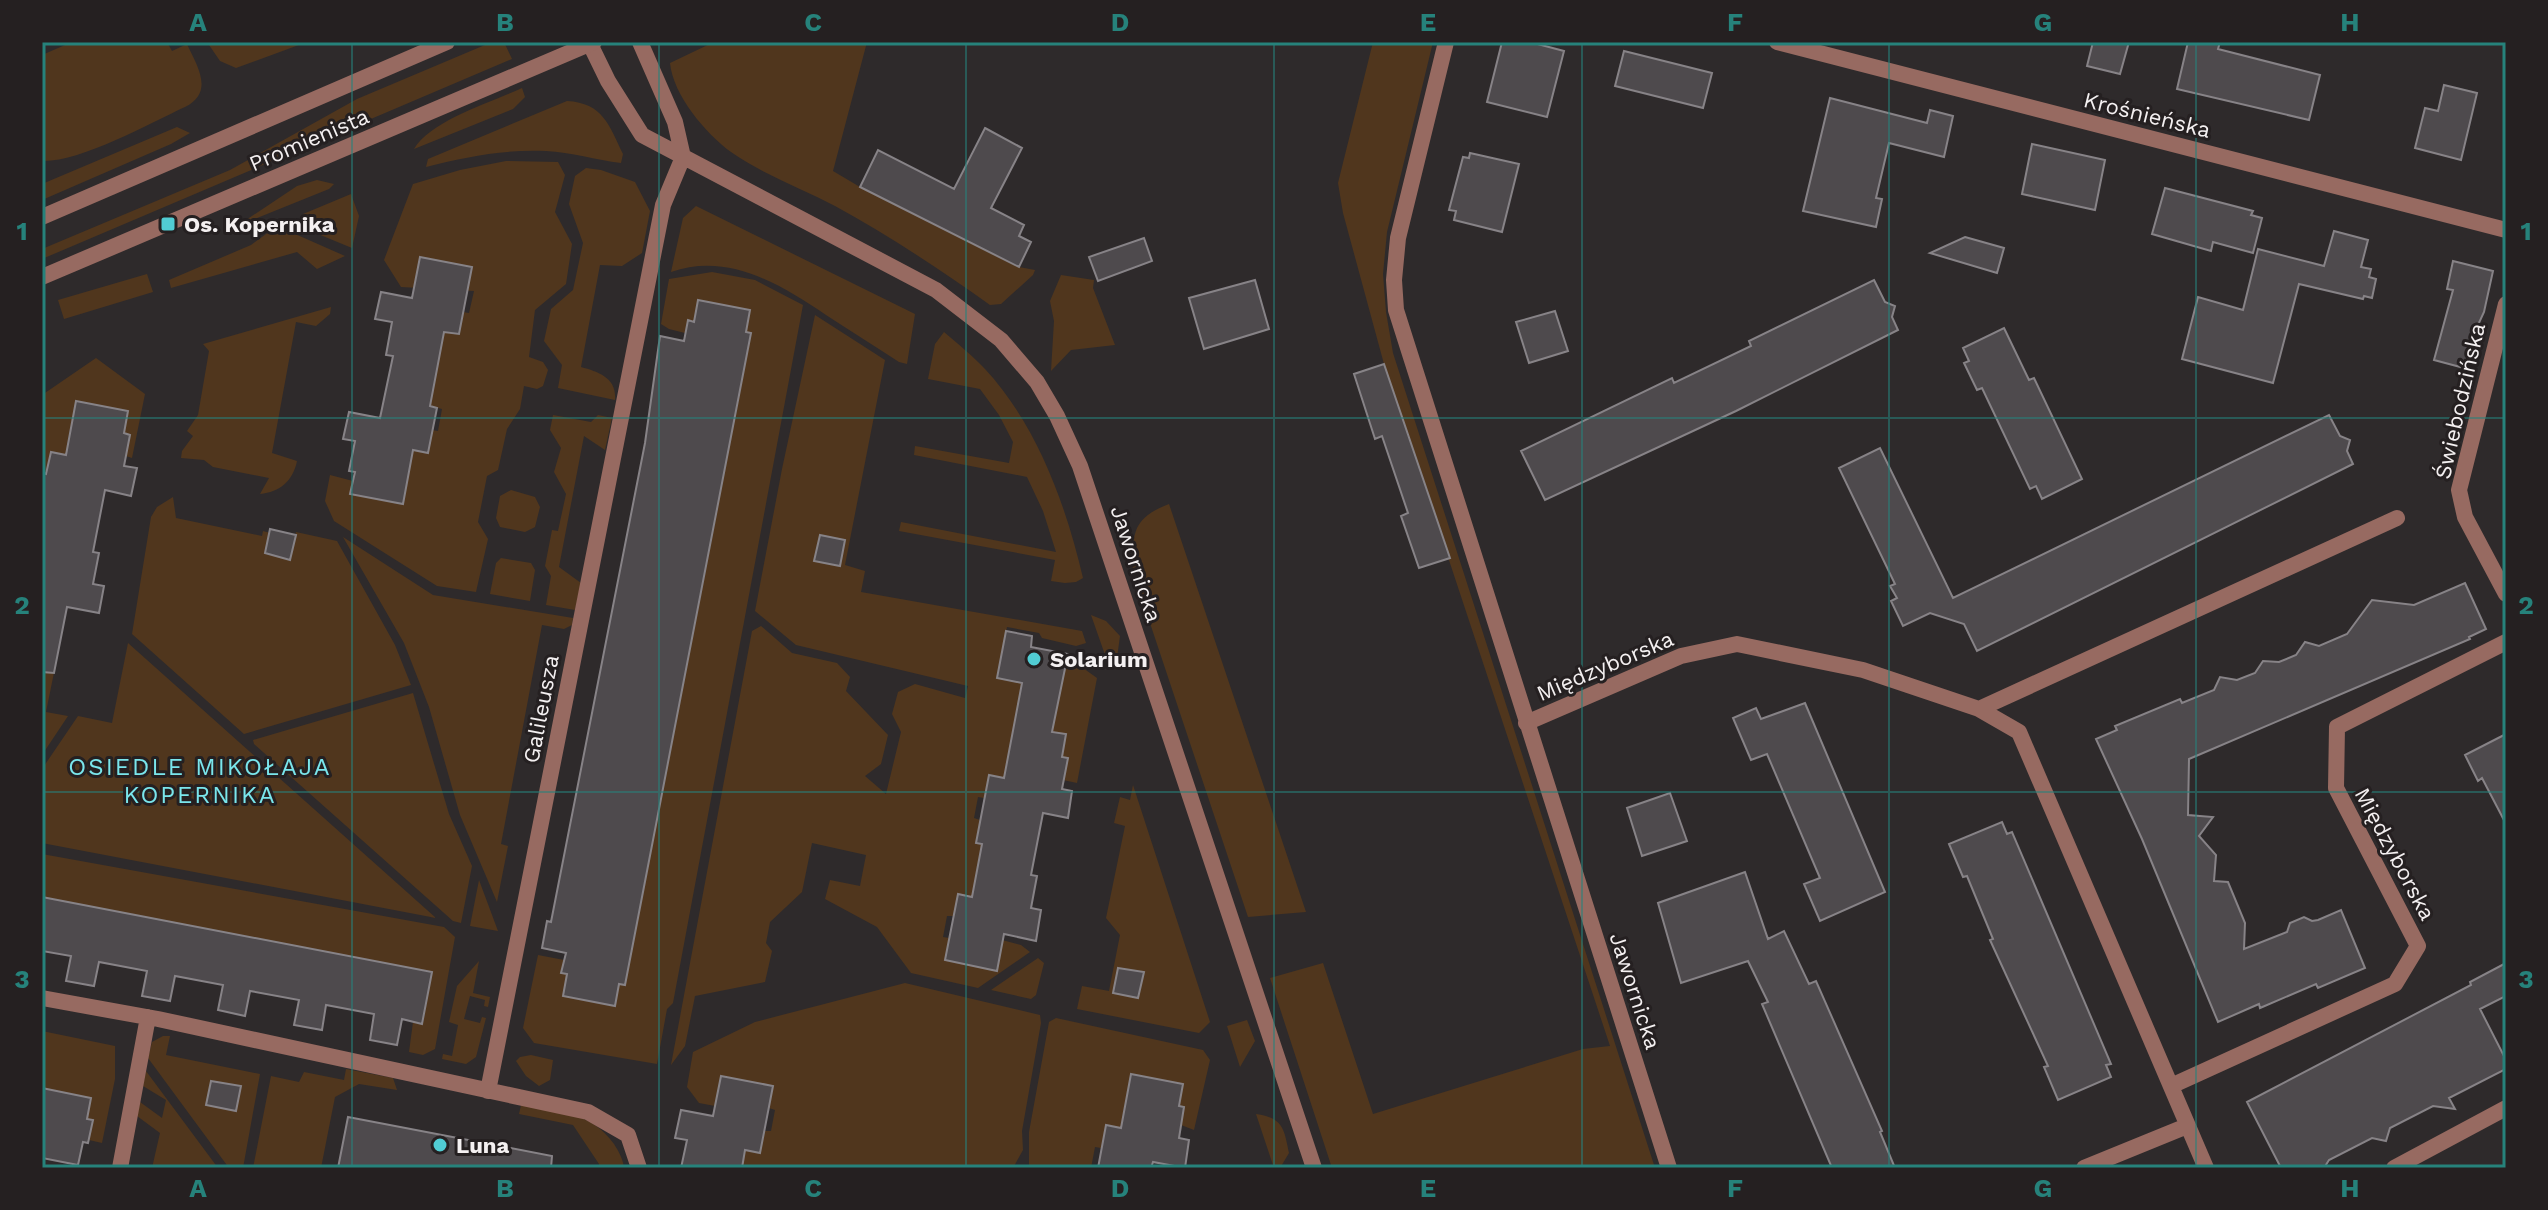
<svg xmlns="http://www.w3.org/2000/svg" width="2548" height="1210" viewBox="0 0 2548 1210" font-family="'Work Sans',sans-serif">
<rect width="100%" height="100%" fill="#2e2a2b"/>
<path fill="#50361d" d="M72 42H167L172 51 187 44C197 66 215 92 185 107 148 124 81 162 42 161V55Z
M207 42H307L236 68 220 61Z
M492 42H504L512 59 42 259V249L230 170 357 99Z
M714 42H867L833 171 860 187 1019 267 1035 270 1033 275 1001 304 990 305C941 270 888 235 835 206 801 188 762 174 731 152 706 134 673 95 670 63Z
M1373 42H1433L1387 232 1383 274 1386 312 1393 353 1655 1168H1332L1270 978 1323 963 1373 1114 1583 1049 1610 1046 1384 364 1343 213 1338 183Z
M522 88 525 97 513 109 414 149C431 120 492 102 522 88Z
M567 101C603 103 609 125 623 154L621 163C596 160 571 152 546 151 506 149 464 157 426 167L428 159Z
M177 127 190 133 171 144 42 200V184Z
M506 161 558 162 565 175 555 212 572 244 566 284 535 310 529 357 543 362 548 370 543 386 537 389 524 386 520 409 507 429 498 470 487 476 478 522 488 539 476 592 437 586 334 521 325 501 330 475 353 481 351 494 403 504 411 460 404 458 432 430 438 431 442 409 430 406 437 330 459 334 463 312 469 313 474 291 401 287 384 260 413 184 460 170Z
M586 168 601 170 635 182 650 211 642 253 622 266 600 265 581 367C599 372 617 378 615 400L558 388 562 365 544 341 551 309 573 290 583 243 569 204 575 176Z
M317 180 334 184 329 189 237 226 297 186Z
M351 194 359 216 352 248 301 227 303 214Z
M696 206 915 314 907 364 899 362C875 346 850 331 826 315 780 284 728 252 671 272L683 218Z
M277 226 345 256 317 269 297 252 171 288 169 280 251 245Z
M712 272 755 280 803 305 673 1003 667 1009 657 1064 534 1043 523 1028 538 955 564 960 561 973 567 974 563 996 615 1006 619 984H625L718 507 712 506 716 485 722 486 730 442 729 419 735 420 742 381 737 380 742 354 747 355 751 334 746 332 750 310 698 300 694 322 688 321 685 333 669 329 661 324 669 279Z
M147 274 153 292 64 319 58 300Z
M1061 275 1094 280 1093 288 1115 345 1071 350 1051 371 1054 321 1050 301Z
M331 307 330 314 316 326 296 322 272 453 297 461C293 481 280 492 260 494L269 478 213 467 204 460 181 458 182 451 193 436 187 431 198 415 209 351 203 344Z
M815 315 885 360 845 565 865 571 861 592 1082 631 1086 643 1076 646 1042 638 1039 633 1007 627 997 677 1060 692 1066 665 1083 668 1097 678 1077 783 1063 780 1068 758 1062 757 1066 735 1014 725 1006 769 1010 780 989 776 984 798 978 797 974 818 980 820 976 842 982 844 979 898 958 894 953 916H947L943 937 949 938 945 960 996 971 1002 940 1021 945 1030 952 978 988 911 973 877 927 825 899 830 880 860 886 866 855 812 843 802 892 770 922 766 943 772 951 765 982 695 996 685 1046 671 1065 752 631 761 626 792 653 837 663 850 677 846 691 888 735 881 764 865 776 886 794 901 732 892 714 898 692 915 684 965 698 968 686 796 645 755 611 782 469Z
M944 332C958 344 973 356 985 369 1037 425 1066 505 1083 578L1076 582 1065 583 1051 581 1055 560 899 531 901 522 1056 552 1043 511 1027 477 914 455 915 446 1009 463 1013 442 999 415 980 389 928 379 935 344Z
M96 358 145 394 132 458 126 456 130 435 124 433 128 411 76 401 67 445 72 456 51 452 46 474 42 473V395Z
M553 415 591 422 598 415 612 418 605 450 584 436 559 567 581 583 575 610 546 605 551 576 545 566 552 530 558 531 566 494 554 472 561 448 550 430Z
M511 490 535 497 540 507 535 527 525 532 500 527 496 518 500 496Z
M173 497 176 518 262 536 263 531 270 533 266 554 290 559 296 532 337 541 395 645 411 685 244 734 132 634 151 517 157 507Z
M1169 504 1306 912 1248 917 1133 572C1133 535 1130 519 1169 504Z
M343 537 433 595 573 618 572 625 564 629 542 625 501 844 508 846 497 902 460 815 429 707 404 643Z
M501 558 531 563 535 570 530 601 490 594 496 563Z
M1091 615 1106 621 1120 636 1117 658 1110 669Z
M128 643 436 918 42 843V769L78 716 112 723Z
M42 644 59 648 46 712 68 716 42 755Z
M413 693 449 814 472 866 461 923 453 921 254 744 253 740Z
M1133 785 1210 1022 1199 1033 1077 1009 1082 986 1109 991 1120 935 1106 918 1125 826 1114 823 1120 797 1130 800Z
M42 854 444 927 455 937 435 1049 423 1055 409 1052 413 1022 423 1023 432 972 42 897Z
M479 880 498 931 470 926Z
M1038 958 1044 963 1036 995 1031 999 991 990Z
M479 961 473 993 490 997 488 1007 484 1006 485 1000 470 996 464 1019 480 1023 482 1017 486 1018 476 1057 466 1064 442 1059 443 1054 452 1056 458 1025 449 1022 457 986Z
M905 983 1040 1015 1041 1023 1022 1131 1023 1150 1013 1168H742L738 1148 760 1153 765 1131H771L775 1110 769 1108 773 1086 721 1076 715 1106 699 1103 687 1087 693 1052 755 1022Z
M1056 1018 1203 1050 1210 1060 1194 1130 1181 1125 1184 1108 1179 1106 1183 1084 1131 1074 1122 1118 1128 1129 1106 1125 1101 1148 1095 1147 1091 1168H1029V1132L1049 1022Z
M1247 1020 1255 1041 1240 1067 1227 1026Z
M42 1031 115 1046V1079L102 1143 89 1140 93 1121 87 1119 91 1098 42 1088Z
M163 1036H170L166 1055 260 1074 243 1168H229L148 1058 152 1042Z
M531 1055 553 1060 550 1080 539 1086 526 1076 516 1061 520 1057Z
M346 1069 393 1078 397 1090 359 1084 335 1097 321 1168H253L271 1076 299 1082 304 1072 344 1080Z
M146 1071 218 1168H152L160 1133 137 1116 140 1102 162 1118 166 1100 143 1086Z
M521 1105C557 1112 591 1111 614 1144 619 1152 623 1159 624 1168H599V1164L573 1125 519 1114Z
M1256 1114C1283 1118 1284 1128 1289 1153L1280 1168H1274Z"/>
<path fill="#4e4a4d" stroke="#878387" stroke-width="2" d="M1502 42H1530L1564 51 1547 117 1487 102Z
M2093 42H2129L2120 74 2087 66Z
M2188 42H2220L2218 49 2320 75 2309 120 2177 89Z
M1624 51 1712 73 1703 108 1615 86Z
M2444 85 2477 93 2461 160 2415 148 2425 108 2438 111Z
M1830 98 1927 123 1930 110 1953 116 1944 157 1889 143 1876 198 1882 199 1876 227 1803 211Z
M985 128 1022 148 991 208 1024 225 1019 236 1031 242 1019 267 860 187 878 150 954 189Z
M2032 144 2105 160 2095 210 2022 194Z
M1470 153 1519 164 1502 232 1454 220 1456 211 1449 210 1463 157 1469 158Z
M2165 188 2253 211 2251 215 2262 218 2253 253 2213 242 2211 251 2152 234Z
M2334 231 2368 240 2361 267 2371 269 2369 277 2376 279 2372 298 2364 296 2363 299 2299 284 2273 383 2182 359 2198 297 2243 310 2258 249 2324 266Z
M1965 237 2004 248 1997 273 1930 253Z
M1144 238 1152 261 1098 281 1089 257Z
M420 257 472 267 459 334 444 332 430 406 437 408 428 453 413 450 403 504 350 494 355 472 349 471 355 441 343 439 349 412 380 418 393 356 386 355 392 322 375 319 381 292 412 298Z
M2453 261 2493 271 2484 312 2478 325 2475 324 2464 368 2434 360 2453 290 2447 289Z
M1255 280 1269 329 1204 349 1189 298Z
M1874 280 1885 302 1895 306 1892 317 1898 330 1736 411 1545 500 1521 451 1672 378 1674 383 1751 346 1749 341Z
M698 300 750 310 746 332 751 333 625 985 619 984 615 1006 563 996 567 974 561 973 566 953 542 948 547 921 551 922 645 443 660 336 684 341 688 320 694 322Z
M1555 311 1568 351 1529 363 1516 322Z
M2004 328 2029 380 2034 378 2082 479 2042 499 2036 486 2030 489 1982 388 1977 390 1964 363 1969 361 1963 348Z
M1384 364 1450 558 1419 568 1401 516 1408 513 1382 436 1375 439 1354 374Z
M76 401 128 411 124 433 130 435 124 466 137 468 131 496 105 490 93 552 99 553 93 584 104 586 99 613 67 607 54 673 42 672V473L46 474 51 452 66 455Z
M2329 415 2340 436 2350 440 2347 451 2353 464 1977 651 1964 624 1930 613 1903 626 1891 601 1897 598 1890 586 1895 584 1839 468 1880 448 1953 598Z
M270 529 296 535 290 560 265 553Z
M820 535 845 540 840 566 814 561Z
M2465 583 2486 629 2469 637 2470 639 2189 759 2188 815 2213 817 2199 836 2216 855 2214 881 2228 882 2245 923 2244 949 2287 932 2290 923 2304 917 2312 921 2318 920 2341 910 2365 968 2318 988 2316 984 2260 1008 2259 1004 2218 1022 2142 839 2096 739 2117 730 2115 726 2180 699 2182 703 2214 690 2220 677 2237 680 2255 673 2263 661 2279 662 2296 655 2305 642 2319 646 2347 634 2372 600 2414 605Z
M1006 631 1032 636 1031 647 1068 654 1052 732 1066 734 1062 757 1068 758 1062 789 1072 791 1068 818 1043 813 1031 875 1037 876 1031 908 1041 910 1036 941 1004 934 997 971 945 960 958 894 972 897 982 844 976 843 989 775 1004 778 1022 683 997 678Z
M1805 703 1885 892 1820 921 1804 884 1820 878 1767 754 1751 760 1733 718 1756 708 1761 719Z
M2506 734V824L2482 778 2478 781 2465 755Z
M1670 793 1687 841 1642 856 1627 808Z
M2002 822 2007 834 2012 832 2111 1064 2106 1065 2111 1077 2058 1100 2044 1067 2048 1066 1990 940 1993 939 1967 876 1963 877 1949 844Z
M1745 872 1768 939 1784 931 1809 984 1816 981 1882 1131 1880 1132 1895 1168H1832L1762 1004 1768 1002 1748 961 1681 983 1658 903Z
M42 897 432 972 422 1024 402 1019 397 1045 370 1040 374 1014 326 1005 322 1030 294 1025 299 1000 250 991 245 1016 218 1010 223 985 175 976 170 1001 142 996 147 971 99 962 94 986 66 981 71 956 42 951Z
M2506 963V996L2480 1009 2506 1060V1069L2449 1098 2455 1109 2433 1106 2390 1128 2386 1141 2372 1138 2329 1160 2324 1168H2281L2247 1102 2471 985 2470 982Z
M1118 968 1144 972 1138 998 1113 993Z
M1131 1074 1183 1084 1179 1106 1184 1107 1179 1138 1189 1140 1185 1168 1153 1162 1151 1168H1098L1106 1125 1121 1128Z
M721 1076 773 1086 760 1153 745 1150 742 1168H681L687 1140 675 1138 681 1110 713 1116Z
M211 1081 241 1086 236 1111 206 1105Z
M42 1088 91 1098 87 1119 93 1120 88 1143 83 1142 78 1165 42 1158Z
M348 1117 552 1156 551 1168H338Z"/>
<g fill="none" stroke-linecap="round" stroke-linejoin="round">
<path stroke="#976a61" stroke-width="16" d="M589 42 608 81 642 135 936 290 1001 340 1037 382 1057 416 1080 466 1314 1168
M640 42 675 122 683 157
M1446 42 1398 238 1394 280 1396 310 1669 1168
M1777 42 2506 230
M2506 304 2459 490 2465 517 2506 594
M1979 709 2397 518
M1526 723 1681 656 1737 644 1863 670 1979 709 2019 732 2206 1168
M42 998 158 1019 588 1112 628 1135 639 1168
M2171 1086 2395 984 2418 946 2336 788 2337 727 2506 642
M488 1091 663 205 683 157
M120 1168 148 1017
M2084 1168 2187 1126
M2394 1168 2506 1108"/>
<path stroke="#976a61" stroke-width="16" d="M42 217 447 42
M42 277 594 42"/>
</g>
<path fill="none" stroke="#26827b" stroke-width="2" stroke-opacity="0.55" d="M352 42V1168M659 42V1168M966 42V1168M1274 42V1168M1582 42V1168M1889 42V1168M2196 42V1168M42 418H2506M42 792H2506"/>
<g fill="#51ccd3" stroke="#252021" stroke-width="3">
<rect x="160" y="216" width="16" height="16" rx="4"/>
<circle cx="1034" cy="659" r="8"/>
<circle cx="440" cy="1145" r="8"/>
</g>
<g text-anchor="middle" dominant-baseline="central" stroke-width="6" stroke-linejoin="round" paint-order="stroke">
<g font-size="22" fill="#f4f0f1" stroke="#252021">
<text transform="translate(2147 115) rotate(14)">Krośnieńska</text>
<text transform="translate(309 140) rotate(-23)">Promienista</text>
<text transform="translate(2460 401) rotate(-77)">Świebodzińska</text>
<text transform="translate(1136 564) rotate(72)">Jawornicka</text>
<text transform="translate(1605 666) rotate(-23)">Międzyborska</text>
<text transform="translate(541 709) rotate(-79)">Galileusza</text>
<text transform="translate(2395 854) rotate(62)">Międzyborska</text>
<text transform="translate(1635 991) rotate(72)">Jawornicka</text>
</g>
<g font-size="22" font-weight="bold" fill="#f4f0f1" stroke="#252021" text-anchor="start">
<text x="184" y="224">Os. Kopernika</text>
<text x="1050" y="659">Solarium</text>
<text x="456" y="1145">Luna</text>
</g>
<g font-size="24" letter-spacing="2" fill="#7ae6ec" stroke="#252021">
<text x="200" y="767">OSIEDLE MIKOŁAJA<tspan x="200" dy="28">KOPERNIKA</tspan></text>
</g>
</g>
<rect width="2548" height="1210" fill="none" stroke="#252021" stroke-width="88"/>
<rect x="44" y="44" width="2460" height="1122" fill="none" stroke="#26827b" stroke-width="3"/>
<g font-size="26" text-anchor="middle" font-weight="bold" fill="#26827b">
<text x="198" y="31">A</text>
<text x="505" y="31">B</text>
<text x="813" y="31">C</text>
<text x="1120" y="31">D</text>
<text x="1428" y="31">E</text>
<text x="1735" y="31">F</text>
<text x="2043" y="31">G</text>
<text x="2350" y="31">H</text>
<text x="22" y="240">1</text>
<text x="2526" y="240">1</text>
<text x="22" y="614">2</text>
<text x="2526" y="614">2</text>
<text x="22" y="988">3</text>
<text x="2526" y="988">3</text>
<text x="198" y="1197">A</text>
<text x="505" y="1197">B</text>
<text x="813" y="1197">C</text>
<text x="1120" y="1197">D</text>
<text x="1428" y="1197">E</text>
<text x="1735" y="1197">F</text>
<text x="2043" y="1197">G</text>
<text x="2350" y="1197">H</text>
</g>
</svg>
